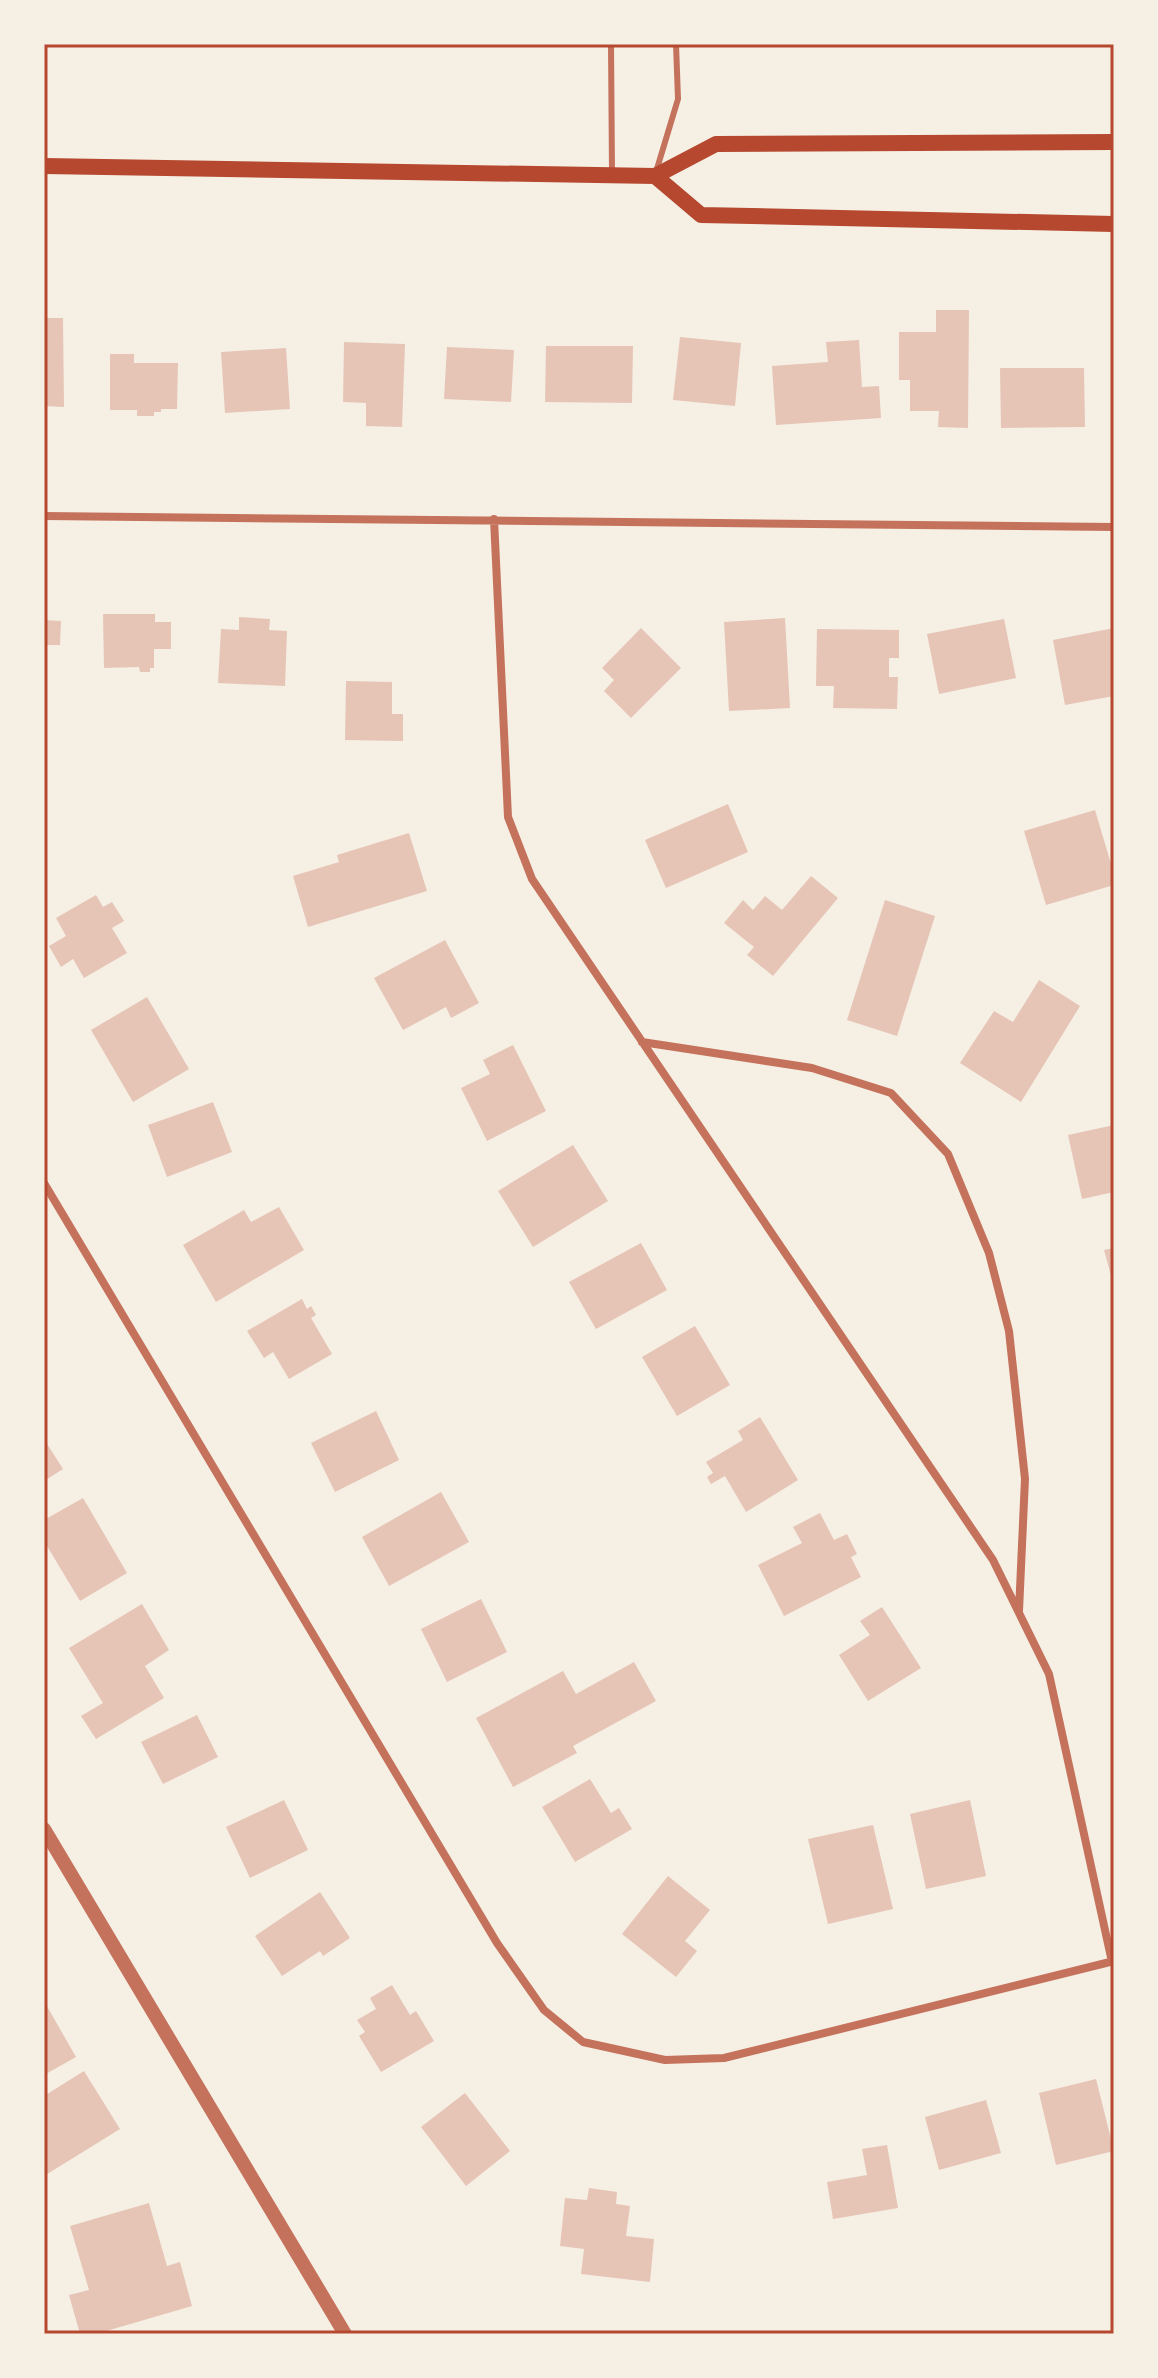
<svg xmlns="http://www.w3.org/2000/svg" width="1158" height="2378" viewBox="0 0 1158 2378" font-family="Inter,sans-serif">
  <rect width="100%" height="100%" fill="#f6efe4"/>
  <!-- building -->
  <path fill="#e6c5b7" d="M936 310H969L968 428 938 427 939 411H910V380H899V332H936Z
    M44 318H63L64 407 44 406Z
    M680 337 741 343 735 406 673 400Z
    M859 340 862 387 879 386 881 418 776 425 772 366 828 362 826 342Z
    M344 342 405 344 402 427 366 426V403L343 402Z
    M546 346H633L632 403 545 402Z
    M447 347 514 350 511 402 444 399Z
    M286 348 290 409 225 413 221 352Z
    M110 354H134V363H178L177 409H161V412H154V416H137V410H110Z
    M1000 368H1084L1085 427 1001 428Z
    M103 614H155V622H171V649H154V668H150V672H140L139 667 104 668Z
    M239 617 270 619 269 630 287 631 285 686 218 683 221 629 239 630Z
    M785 618 790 708 729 711 724 622Z
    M1004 619 1016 678 939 694 927 634Z
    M44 620 61 621 60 645H44Z
    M641 628 681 668 631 718 604 691 614 680 602 668Z
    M1114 628V696L1065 705 1053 640Z
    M817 629 899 630V658H889V677H898L897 709 833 708 834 686H816Z
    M346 681 392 682V714H403V741L345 740Z
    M728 804 748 852 666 888 645 840Z
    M1095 810 1114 874V885L1046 905 1024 831Z
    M409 833 427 891 308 927 293 876 339 862 337 855Z
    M811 876 838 898 773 976 747 955 754 947 724 923 743 900 753 910 765 896 782 910Z
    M96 895 103 907 112 902 124 921 112 928 127 953 84 978 73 959 61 967 49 946 66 936 56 918Z
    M885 900 935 916 897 1036 847 1020Z
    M445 940 479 1003 451 1018 446 1007 403 1030 374 978Z
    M1039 980 1080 1006 1021 1102 960 1063 994 1011 1013 1022Z
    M147 997 189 1069 133 1102 91 1030Z
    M513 1045 546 1111 487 1141 461 1088 490 1074 483 1060Z
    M213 1102 232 1152 167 1177 148 1125Z
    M1114 1125V1192L1082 1199 1068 1135Z
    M573 1145 608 1201 533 1247 498 1191Z
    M279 1207 304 1250 216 1302 183 1245 244 1210 251 1222Z
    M641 1243 667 1290 596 1329 569 1282Z
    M1114 1248V1283H1113L1104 1250Z
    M302 1299 307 1309 311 1306 316 1315 311 1318 332 1354 289 1379 273 1352 264 1358 247 1331Z
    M695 1326 730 1385 677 1416 642 1357Z
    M376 1411 399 1460 335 1492 311 1443Z
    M760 1417 798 1480 746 1512 725 1476 711 1484 707 1477 713 1473 706 1462 743 1440 738 1431Z
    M44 1439 63 1469 44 1481Z
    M441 1492 469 1542 389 1586 362 1537Z
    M83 1498 127 1573 80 1601 44 1541V1520Z
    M820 1513 834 1540 847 1534 857 1554 851 1557 861 1577 784 1616 758 1565 802 1543 793 1527Z
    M481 1599 507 1652 447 1682 421 1629Z
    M142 1604 169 1650 145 1666 164 1698 96 1739 81 1716 103 1703 69 1648Z
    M882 1607 921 1668 868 1701 839 1655 870 1635 860 1621Z
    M634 1662 656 1701 573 1746 577 1753 513 1787 476 1718 563 1671 576 1694Z
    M197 1715 218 1757 163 1784 141 1742Z
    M590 1779 611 1813 619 1808 632 1829 575 1862 542 1807Z
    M284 1800 308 1850 250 1878 226 1827Z
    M970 1800 986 1876 926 1889 910 1814Z
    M873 1825 893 1909 828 1924 808 1839Z
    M668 1876 710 1910 685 1941 697 1951 676 1977 622 1934Z
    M320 1892 350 1938 323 1956 320 1951 282 1976 255 1936Z
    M392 1985 410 2015 416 2011 434 2041 381 2072 359 2036 365 2032 357 2020 376 2009 370 1998Z
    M44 2001 76 2057 44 2075Z
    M84 2071 120 2129 44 2176V2096Z
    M1096 2079 1114 2151 1056 2165 1039 2093Z
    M465 2093 510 2151 466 2186 421 2127Z
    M986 2100 1001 2153 939 2170 925 2117Z
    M887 2145 898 2208 833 2219 827 2182 867 2175 862 2149Z
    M589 2188 617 2192 616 2204 630 2206 626 2236 654 2239 650 2282 581 2274 584 2249 560 2246 565 2198 587 2200Z
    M149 2203 167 2266 180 2262 192 2306 96 2334H80L69 2295 89 2290 70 2226Z"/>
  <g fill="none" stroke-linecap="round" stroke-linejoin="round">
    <!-- service -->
    <path stroke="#c5725c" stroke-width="6" d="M611 44 612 172
      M656 172 678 99 676 44"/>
    <!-- minor -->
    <path stroke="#c5725c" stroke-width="8" d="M44 516 1114 527
      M494 519 508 817 532 879 993 1560 1049 1674 1112 1962
      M642 1042 812 1068 891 1093 948 1154 989 1253 1009 1331 1025 1479 1019 1611
      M44 1183 497 1943 544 2010 583 2042 665 2060 724 2058 1114 1961"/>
    <!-- tertiary -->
    <path stroke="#c5725c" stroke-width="14" d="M44 1829 345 2334"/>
    <!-- secondary -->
    <path stroke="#b5482f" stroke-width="16" d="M44 166 655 176 716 144 1114 142
      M655 176 701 215 1114 224"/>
  </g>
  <!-- border -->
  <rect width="1158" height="2378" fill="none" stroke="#f6efe4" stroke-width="92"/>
  <rect x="46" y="46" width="1066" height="2286" fill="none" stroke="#b5482f" stroke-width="3"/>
</svg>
